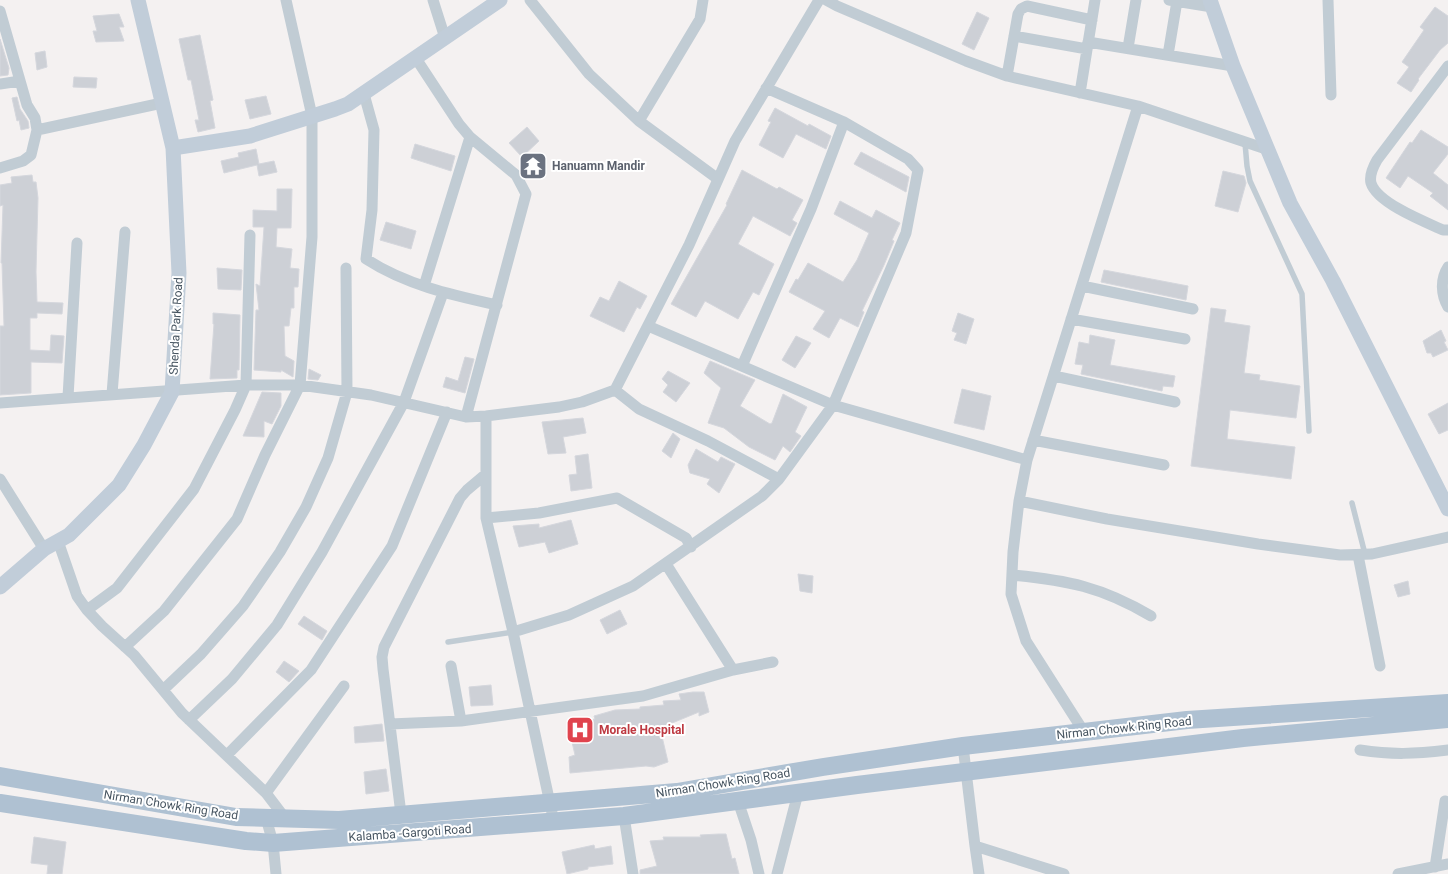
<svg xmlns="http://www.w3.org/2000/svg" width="1448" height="874" viewBox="0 0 1448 874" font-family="Roboto,sans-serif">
  <rect width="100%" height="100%" fill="#f4f1f1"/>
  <!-- building -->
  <path fill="#cdd0d6" stroke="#d5d7dd" d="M1435 7 1448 16V43L1440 50 1418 79 1419 80 1411 92 1397 83 1409 67 1402 62 1424 30 1420 27Z
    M977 12 989 18 974 50 962 44Z
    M119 14 124 27H119L124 41 96 42 93 31H97L93 16Z
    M200 35 213 100 210 101 215 128 198 132 195 120H199L191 80H188L179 39Z
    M0 39 9 68 8 75 0 76Z
    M45 51 47 67 37 70 35 53Z
    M74 77 97 78 96 88 73 87Z
    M266 96 271 114 250 119 245 100Z
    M17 97 20 109 28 121 29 128 21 130 19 120 17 121 12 98Z
    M775 108 808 126 809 124 831 136 826 149 796 134 783 158 759 145 771 122 768 121Z
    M527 127 539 141 522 157 509 143Z
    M1421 130 1448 147V154L1433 173 1448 185V210L1430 196 1433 193 1408 176 1400 188 1386 178 1410 142 1412 143Z
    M415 144 455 156 451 171 411 158Z
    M256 149 259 164 274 161 277 172 259 176 257 165 224 173 221 161 239 157 238 153Z
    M861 152 909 177 906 192 854 164Z
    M742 170 777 189 779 187 803 200 792 220 797 223 790 236 753 216 738 244 774 264 759 295 753 292 738 319 705 301 696 317 671 304 727 205 726 204Z
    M1223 171 1244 176 1246 183 1238 212 1215 206Z
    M32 175 33 182H36L38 198 36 272 37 302 63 303 62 314 37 313V318H30V350L50 351 51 335 64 336 62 363 31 362V393L0 395V326H4L2 263H1L3 205 0 206V185L12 183 11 177Z
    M277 189H292L291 228H277L276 247 292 249 290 268 299 269 298 287H294V308H291L289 326H284L285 356 294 361 293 377 281 370V372L254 370 256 310H259L256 284 260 286 264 227H253V210L277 211Z
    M840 201 872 218 876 210 900 223 892 240 894 241 884 265 862 311 864 312 858 327 840 318 829 338 813 329 825 311 789 292 796 279 798 280 808 263 843 282 857 260 869 233 834 214Z
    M386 222 416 231 411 249 380 240Z
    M217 268 242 270 241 290 218 289Z
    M1104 270 1188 286 1186 300 1101 282Z
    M619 281 647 296 640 309 637 307 624 332 590 316 600 297 609 301Z
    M1211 308 1226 310 1224 322 1250 326 1244 373 1260 375 1259 380 1300 386 1296 418 1230 410 1227 439 1295 447 1291 479 1191 466Z
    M213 313 240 315 239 370H237V378L210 379 214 324H213Z
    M958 313 974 319 966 344 954 340 957 333 952 331Z
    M1441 330 1446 341 1444 342 1448 350 1433 357 1431 353H1427L1423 341Z
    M1090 335 1115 340 1110 365 1175 376 1173 387 1163 386 1162 391 1081 374 1083 365 1075 364 1079 342 1089 344Z
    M796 336 811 343 795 368 782 360Z
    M465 357 474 359 465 393 443 387 446 377 458 381Z
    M710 361 755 380 740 406 770 424 772 423 783 394 807 407 795 432 801 436 790 452 783 446 775 460 749 447 724 428 708 423 721 388 704 373Z
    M309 369 321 375 318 380 308 379Z
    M668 371 690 383 676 402 663 392 668 385 662 379Z
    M962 389 991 396 984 430 954 423Z
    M262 392 281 393V406L272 424 264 421V437L243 436Z
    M1448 403V430L1439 434 1428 414Z
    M583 418 586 433 563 437 566 453 548 454 542 422Z
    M673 433 680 439 671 458 662 451Z
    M696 449 718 462 721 457 735 464 719 493 707 484 710 479 690 473 688 465Z
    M588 454 592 488 571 491 569 475 577 474 575 456Z
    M571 520 578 544 549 553 545 542 519 547 513 526 539 524V528Z
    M798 574 813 576 812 593 800 591Z
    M1408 581 1410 594 1398 597 1394 585Z
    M620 610 627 624 607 634 600 620Z
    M304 616 327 631 322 640 298 624Z
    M284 661 299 671 289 682 276 672Z
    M491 685 493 705 471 706 469 687Z
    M693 692H704L709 712 699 716V712L660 728 668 762 654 767 646 766 570 773 569 757 575 755 568 725 595 719 594 716 615 710 640 709V707L664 705 663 701 681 700 679 694Z
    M382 724 384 741 355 743 354 727Z
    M386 769 389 791 366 794 364 772Z
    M719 834H726L732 859 735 858 739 874H640V870L657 866 650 841 664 840 663 837H701L700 835Z
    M34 837 66 842 62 874H47L48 865 31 863Z
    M594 845 595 849 611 846 613 864 588 867V869L567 874 562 852Z"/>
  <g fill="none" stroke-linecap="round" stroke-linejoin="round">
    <!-- lane -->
    <path stroke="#c1ccd4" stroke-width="5.5" d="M1245 143 1247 166 1250 181 1302 294 1309 431
      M1352 503 1365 554
      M448 642 513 632"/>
    <!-- street -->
    <path stroke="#c1ccd4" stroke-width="11" d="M433 0 445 38
      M530 0 589 74 639 121 718 179
      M826 0 837 6 966 61 1007 76 1138 106 1266 149
      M1169 0 1212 7
      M1328 0 1331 95
      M0 11 27 105 35 118 37 130 31 155 23 161 0 168
      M1014 36 1087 49
      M1088 42 1233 66
      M1128 48 1136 0
      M1168 55 1177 1
      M415 57 459 124 470 137 516 175 526 194 466 417
      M1448 66 1377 160C1373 167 1369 175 1371 183 1377 203 1425 222 1443 230H1448
      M1007 76 1018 14 1021 9 1027 6 1092 20
      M0 84 20 81
      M1080 93 1095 0
      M364 94 374 130 372 210 366 259C406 285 452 295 497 305
      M639 121 700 19 703 0
      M37 130 162 103
      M1448 267C1440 279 1441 295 1448 307
      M424 286 470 137
      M1082 286 1193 309
      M1071 319 1185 339
      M648 326 833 405 1027 460
      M742 366 811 209 844 122
      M1054 376 1175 402
      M615 390 639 409 708 441 779 479
      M112 394 125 232
      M68 397 77 243
      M0 403 246 385H300L371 395 466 417 486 416 559 407 582 402 615 390 689 245 735 141 819 0
      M486 416V518L513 632 554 822
      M1033 440 1164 465
      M0 479 44 549
      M1019 501 1107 519 1258 544 1340 555 1372 554 1448 537
      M486 518 539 513 617 498 686 538 691 547
      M58 541 77 596 87 610 102 626 134 655 182 713 266 793 285 818
      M1358 555 1380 666
      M666 564 733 670
      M1012 575C1067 580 1102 587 1151 616
      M87 610 117 588 194 489 235 410 246 385 250 235
      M513 632 569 615 633 586 762 496 779 479 833 405 906 233 918 170 908 159 844 122 766 88
      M125 647 164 611 237 519 265 455 300 385 312 237V116L286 0
      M451 666 461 721
      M163 690 201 654 243 606 280 552 306 507 328 458 347 392 346 268
      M189 720 232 679 277 625 322 552 404 402 443 293
      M390 724 461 721 643 696 733 670 773 662
      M1084 732 1026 641 1011 594 1013 552 1019 501 1027 460 1138 106
      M963 746 975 846 1064 874
      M1360 750C1393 755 1414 754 1448 750
      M227 755 311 670 392 546 447 412
      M266 793 344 686
      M738 801 751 840 759 874
      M401 814 383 669 382 657 384 647 460 498 467 490 486 474
      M624 816 633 874
      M266 818 273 843 276 874
      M975 846 979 874
      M1435 867 1445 801
      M777 874 798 793
      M1398 874 1448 864"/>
    <!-- secondary -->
    <path stroke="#c1cdd9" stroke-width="15" d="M1210 0 1233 66 1290 203 1333 281 1448 509
      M173 148 250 136 335 109 348 104 500 0
      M0 587 44 549 69 535 119 485 144 445 172 392 179 273 173 148 138 0"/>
    <!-- primary -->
    <path stroke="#afc1d2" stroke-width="18" d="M0 776 236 817 339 820 677 792 823 767 963 746 1187 720 1448 703
      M0 803 246 841 273 843 624 816 857 785 1243 738 1448 719"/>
  </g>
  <!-- icons -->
  <defs>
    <symbol id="temple-square" viewBox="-11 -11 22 22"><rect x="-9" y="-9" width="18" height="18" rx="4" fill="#6b7280" stroke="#fff"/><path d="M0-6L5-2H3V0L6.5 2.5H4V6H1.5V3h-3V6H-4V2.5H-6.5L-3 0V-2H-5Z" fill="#fff"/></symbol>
    <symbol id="hospital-square" viewBox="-11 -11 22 22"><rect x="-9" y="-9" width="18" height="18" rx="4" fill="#e0444e" stroke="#fff"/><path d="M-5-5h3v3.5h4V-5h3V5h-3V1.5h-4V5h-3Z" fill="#fff"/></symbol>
  </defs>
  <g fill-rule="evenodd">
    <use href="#temple-square" x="517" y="150" width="32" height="32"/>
    <use href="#hospital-square" x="564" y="714" width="32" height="32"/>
  </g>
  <g text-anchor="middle" stroke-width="4" stroke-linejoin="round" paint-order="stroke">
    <!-- worship labels -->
    <g font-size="12" font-weight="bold" fill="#5b616d" stroke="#fff" text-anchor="start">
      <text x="552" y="170">Hanuamn Mandir</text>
    </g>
    <!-- street labels -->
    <g font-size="12" fill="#475561" stroke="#fff">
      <text transform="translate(176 326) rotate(-87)" y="4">Shenda Park Road</text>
      <text transform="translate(1124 728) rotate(-6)" y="4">Nirman Chowk Ring Road</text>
      <text transform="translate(723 783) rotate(-9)" y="4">Nirman Chowk Ring Road</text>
      <text transform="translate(171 805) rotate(9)" y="4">Nirman Chowk Ring Road</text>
      <text transform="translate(410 833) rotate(-4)" y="4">Kalamba -Gargoti Road</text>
    </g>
    <!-- health labels -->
    <g font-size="12" font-weight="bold" fill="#be3a42" stroke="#fff" text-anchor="start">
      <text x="599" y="734">Morale Hospital</text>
    </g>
  </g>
</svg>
